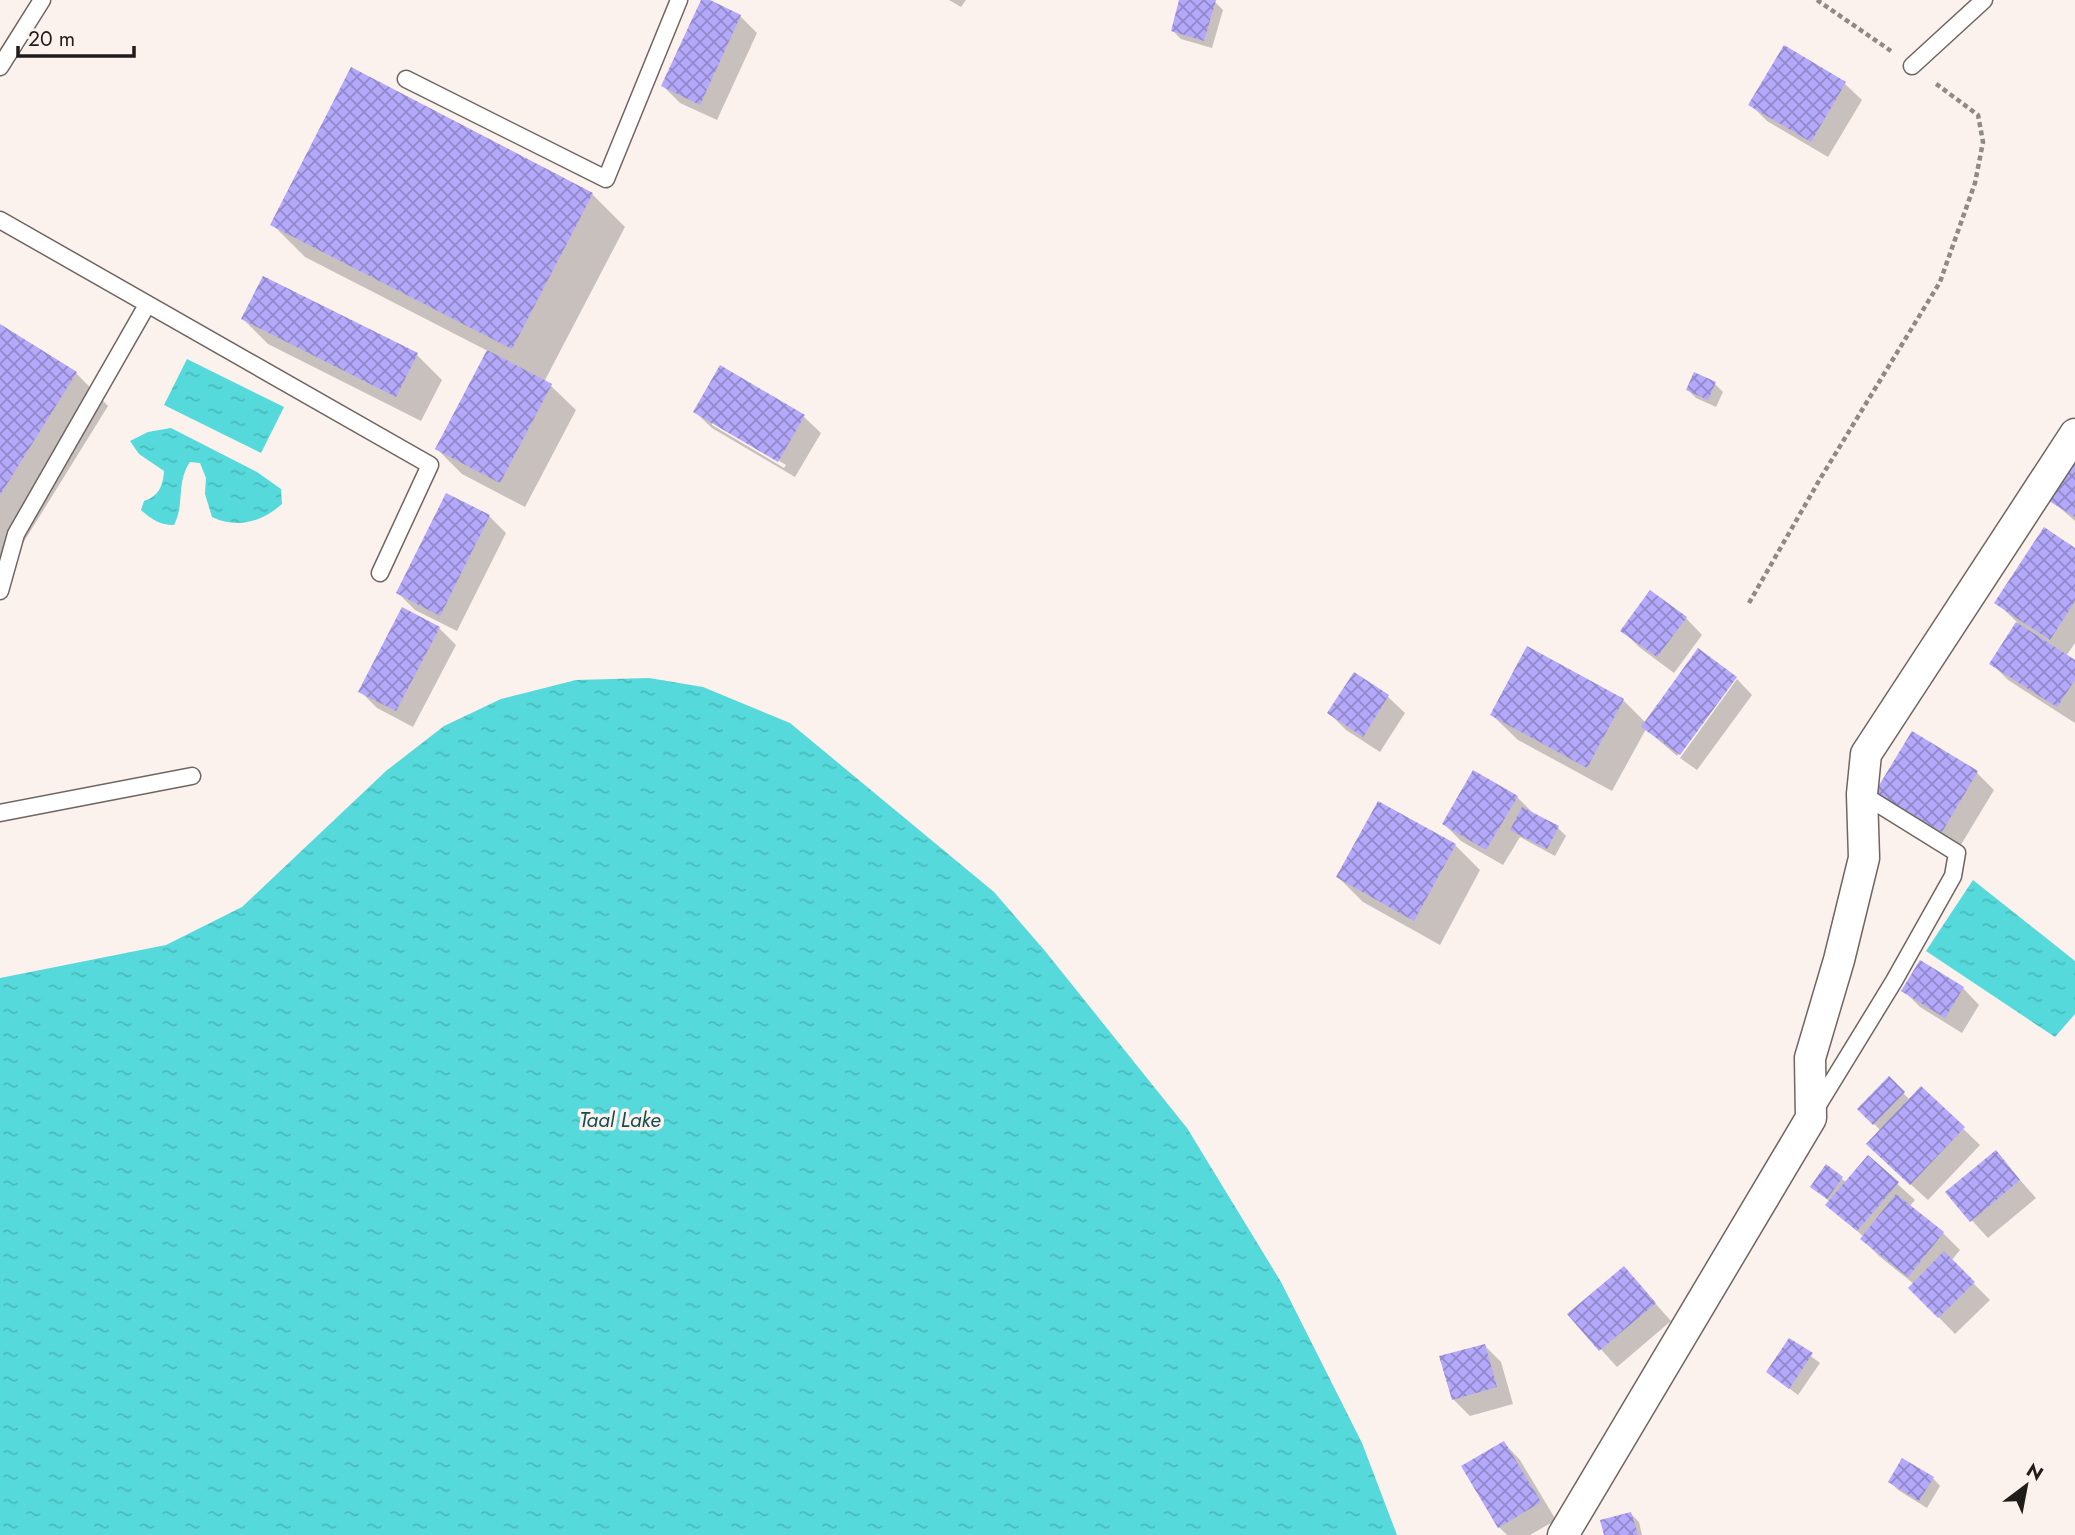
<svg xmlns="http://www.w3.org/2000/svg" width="2075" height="1535" viewBox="0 0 2075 1535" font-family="Jost,sans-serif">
  <defs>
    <pattern id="water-ripples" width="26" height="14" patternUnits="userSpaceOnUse" patternTransform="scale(1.75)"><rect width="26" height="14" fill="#55d9db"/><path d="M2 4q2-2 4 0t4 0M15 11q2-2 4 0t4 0" fill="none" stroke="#4ababb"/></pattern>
    <pattern id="building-cross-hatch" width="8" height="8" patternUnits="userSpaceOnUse" patternTransform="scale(1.75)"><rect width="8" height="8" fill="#b3a8f9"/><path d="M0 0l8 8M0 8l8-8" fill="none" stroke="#9188c9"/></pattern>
  </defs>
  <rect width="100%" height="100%" fill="#fbf1ed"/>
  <!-- water -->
  <path fill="url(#water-ripples)" d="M187 359 284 407 261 453 164 405Z
    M171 428 257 472 281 489 282 504C262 522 237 529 212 517L205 494 206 478 200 463 190 462C176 482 185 504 174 525 160 525 151 519 141 510L144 501C159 496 163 486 164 471L139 454 130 441 148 432Z
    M649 678 703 687 790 723 994 892 1045 951 1187 1128 1281 1282 1362 1443 1397 1535H0V978L166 945 242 907 386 771 444 726 501 699 576 680Z
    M1973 880 2075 961V1014L2055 1037 1926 951Z"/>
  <!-- shadow -->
  <path fill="#0003" fill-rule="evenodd" d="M703 0 740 16 757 33 717 120 680 103 663 86Z
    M949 0H966L961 7Z
    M1181 0H1209L1215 2 1223 10 1212 48 1181 39 1173 31Z
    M1785 47 1845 84 1862 100 1828 157 1767 121 1750 104Z
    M592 194 625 227 544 382 550 385 576 410 525 507 462 474 437 449 488 351 305 257 272 224Z
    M243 319 417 355 442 380 421 421 268 344Z
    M0 326 76 373 108 406 0 580Z
    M1694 374 1715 384 1723 392 1716 407 1696 398 1688 390Z
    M695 412 804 417 821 433 795 477 712 428ZM712 421 786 465 784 468 712 425Z
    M2075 461V521L2051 500Z
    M489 516 506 533 457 631 415 610 398 593Z
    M2075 550V643L2066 656 2075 662V723L2008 680 1992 664 2018 623 1997 603Z
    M1686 618 1702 635 1674 673 1639 647 1623 631Z
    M439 628 456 645 413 727 377 708 360 691Z
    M1355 674 1388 697 1405 713 1380 752 1346 730 1329 713Z
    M1734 678 1677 756 1646 729 1612 791 1518 740 1492 715 1623 700 1646 723Z
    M1737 679 1752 695 1697 770 1680 758Z
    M1913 733 1977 773 1994 790 1959 848 1894 809 1877 792Z
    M1517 797 1534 814 1558 828 1566 836 1555 856 1520 837 1503 865 1461 841 1444 824Z
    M1379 803 1455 845 1480 870 1440 945 1363 902 1338 877Z
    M1963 988 1979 1005 1962 1033 1920 1007 1903 990Z
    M1889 1079 1910 1100 1921 1088 1980 1145 1928 1200 1885 1161 1881 1131 1859 1109Z
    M1996 1153 2036 1198 1988 1238 1947 1193Z
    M1868 1157 1915 1200 1909 1207 1943 1233 1960 1250 1951 1261 1990 1300 1955 1334 1910 1288 1914 1284 1879 1256 1862 1239 1864 1237 1828 1205 1830 1202 1812 1186 1826 1166 1847 1183Z
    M1624 1268 1671 1321 1617 1367 1569 1314Z
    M1789 1340 1820 1363 1798 1395 1768 1372Z
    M1485 1346 1501 1362 1513 1404 1470 1416 1453 1399Z
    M1504 1443 1520 1460 1556 1520 1530 1535H1507L1499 1527Z
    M1933 1478 1940 1486 1927 1508 1898 1490 1890 1482Z
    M1631 1514 1639 1522 1642 1535H1606Z"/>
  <!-- building -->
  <path fill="url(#building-cross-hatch)" d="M701 0H710L741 15 700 105 661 86Z
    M1179 0H1216L1204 41 1171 31Z
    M1784 45 1846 82 1811 142 1748 105Z
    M351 67 593 193 512 349 270 225Z
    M263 276 418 353 396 397 241 319Z
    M0 324 77 372 0 495Z
    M487 350 552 384 500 483 435 449Z
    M720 365 805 415 778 462 693 412Z
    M1694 372 1716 382 1708 400 1686 390Z
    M2075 458V517L2049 501Z
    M446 493 490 515 440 616 396 593Z
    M2044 527 2075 548V601L2050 640 1994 603Z
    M1650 590 1687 617 1657 657 1620 631Z
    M402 607 440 627 396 711 358 692Z
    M2016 622 2075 660V680L2057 707 1989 664Z
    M1527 646 1624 699 1587 768 1490 715Z
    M1698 648 1737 677 1680 755 1641 727Z
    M1354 672 1389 695 1363 737 1327 713Z
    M1912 731 1978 771 1942 832 1875 792Z
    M1473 770 1518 796 1486 850 1442 824Z
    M1378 801 1456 844 1414 921 1336 877Z
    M1522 807 1559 826 1547 849 1510 830Z
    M1920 960 1964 987 1945 1018 1901 991Z
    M1889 1076 1905 1092 1873 1125 1857 1109Z
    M1921 1086 1965 1127 1910 1185 1866 1144Z
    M1996 1150 2020 1180 1970 1222 1945 1192Z
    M1868 1155 1899 1182 1857 1231 1825 1205Z
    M1826 1164 1843 1177 1827 1199 1810 1187Z
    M1896 1194 1944 1232 1908 1277 1860 1239Z
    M1944 1251 1975 1282 1938 1318 1908 1288Z
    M1624 1266 1656 1303 1599 1351 1567 1314Z
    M1789 1338 1813 1353 1789 1389 1766 1372Z
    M1485 1344 1497 1387 1452 1400 1439 1356Z
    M1504 1441 1541 1502 1498 1528 1461 1466Z
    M1902 1458 1934 1477 1919 1501 1888 1482Z
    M1631 1512 1638 1535H1604L1600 1520Z"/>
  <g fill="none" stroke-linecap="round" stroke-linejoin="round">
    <defs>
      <path id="service" d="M1912 66 1984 0
        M0 67 42 0
        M406 79 606 179 679 0
        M0 220 430 465 380 573
        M0 591 16 534 147 305
        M0 813 192 776
        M1815 1110 1894 981 1953 876 1957 853 1862 794"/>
      <path id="minor" d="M1563 1535 1811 1118 1810 1058 1839 960 1864 858 1862 794 1866 754 2075 434"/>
    </defs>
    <!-- service casing -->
    <use href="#service" stroke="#6f6662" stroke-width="19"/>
    <!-- minor casing -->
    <use href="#minor" stroke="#6f6662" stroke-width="33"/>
    <!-- path -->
    <path stroke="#908a87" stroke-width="4.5" stroke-dasharray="5 3.5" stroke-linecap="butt" d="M1817 0 1891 51
      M1749 603 1820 479 1940 282 1975 183 1983 142 1978 115 1935 83"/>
    <!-- service -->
    <use href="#service" stroke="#fff" stroke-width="16"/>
    <!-- minor -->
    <use href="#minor" stroke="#fff" stroke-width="30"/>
  </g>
  <g text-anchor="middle" stroke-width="7" stroke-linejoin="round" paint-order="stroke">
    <!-- water labels -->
    <g font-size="21" font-style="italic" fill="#144e4e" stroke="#fbf1ed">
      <text x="620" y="1127">Taal Lake</text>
    </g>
  </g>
  <!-- north arrow -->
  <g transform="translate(2026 1486) rotate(32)" stroke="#fbf1ed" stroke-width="5" paint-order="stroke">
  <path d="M0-5L12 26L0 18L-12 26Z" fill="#201d1b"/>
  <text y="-10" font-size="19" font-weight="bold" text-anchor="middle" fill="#201d1b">N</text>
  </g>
  <!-- scale -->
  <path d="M18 46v10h116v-10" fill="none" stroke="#201d1b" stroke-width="3.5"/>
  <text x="28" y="46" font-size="21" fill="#201d1b" stroke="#fbf1ed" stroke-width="5" paint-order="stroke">20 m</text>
</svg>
